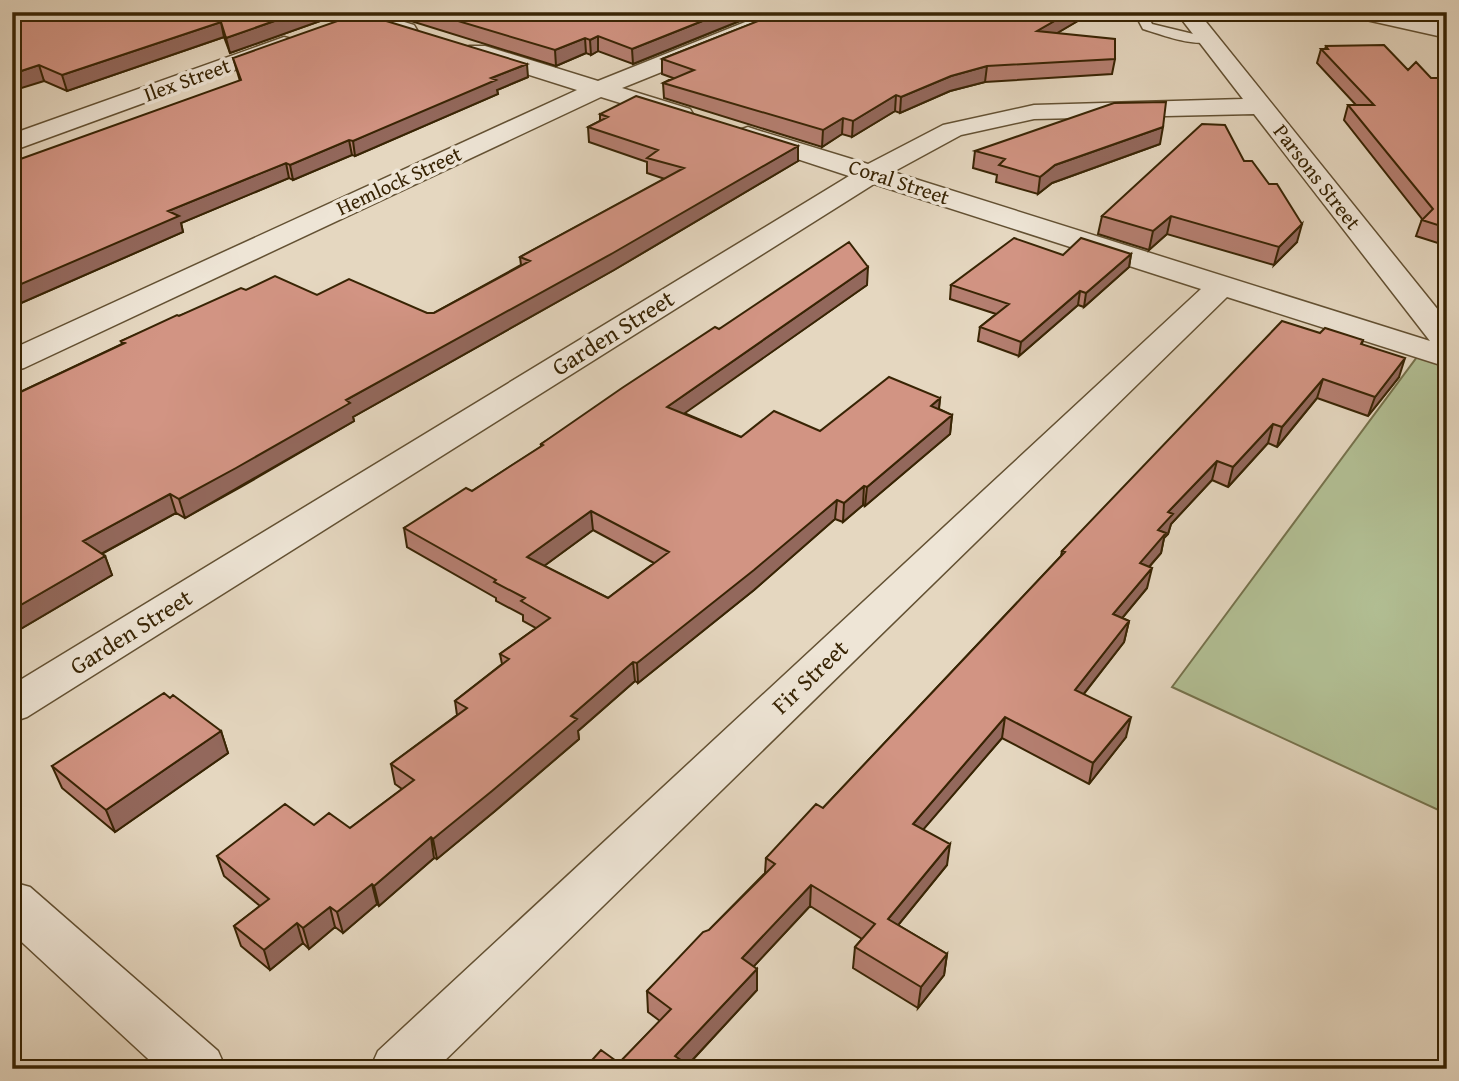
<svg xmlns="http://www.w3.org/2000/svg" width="1459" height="1081" viewBox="0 0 1459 1081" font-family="'Gentium Book Plus',serif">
  <rect width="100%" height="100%" fill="#e5d7c0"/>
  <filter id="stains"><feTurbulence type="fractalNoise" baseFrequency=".00286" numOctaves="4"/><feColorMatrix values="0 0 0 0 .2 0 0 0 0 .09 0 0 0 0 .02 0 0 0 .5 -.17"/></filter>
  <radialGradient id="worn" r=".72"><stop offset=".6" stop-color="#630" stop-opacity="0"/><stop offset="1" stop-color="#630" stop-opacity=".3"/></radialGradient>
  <!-- green -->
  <path fill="#b2bf94" stroke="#75724c" stroke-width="2" d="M1420 353 1433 357 1447 368V814L1172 687Z"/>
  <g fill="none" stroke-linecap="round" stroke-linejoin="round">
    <defs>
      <path id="service" d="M1134 12H1146L1152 24 1214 39C1200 50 1160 34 1143 29Z"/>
      <path id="minor" d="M338 12H372L414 25 417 30 414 35 406 37 341 17Z
        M770 12H801L798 17 622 88 690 109 693 114 690 119 681 121 672 119 601 97 24 368 12 371V349L577 90 469 56 466 51 469 46H485L598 81Z
        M1176 12H1198L1447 321V367L1227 297 436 1069H370L378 1051 1201 289 874 184 27 717 12 722V685L849 176 739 140 735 135 739 130 748 127 757 130 868 164 943 125 1034 105 1243 99ZM1254 114 1430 341 893 172 961 135 1034 119Z
        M284 37 292 39 295 44 292 49 12 151V134Z
        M12 882 30 887 218 1051 226 1069H159L12 933Z"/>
      <path id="tertiary" d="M1350 12H1392L1447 24V38L1353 17Z"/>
    </defs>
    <!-- service casing -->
    <use href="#service" stroke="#635133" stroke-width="3"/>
    <!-- minor casing -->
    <use href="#minor" stroke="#635133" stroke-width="3"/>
    <!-- tertiary casing -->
    <use href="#tertiary" stroke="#635133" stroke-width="3"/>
    <!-- service -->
    <use href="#service" fill="#eee5d6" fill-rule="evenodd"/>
    <!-- minor -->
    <use href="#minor" fill="#eee5d6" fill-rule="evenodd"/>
    <!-- tertiary -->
    <use href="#tertiary" fill="#eee5d6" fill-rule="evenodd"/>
  </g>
  <!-- wall -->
  <path fill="#b57f71" stroke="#382404" stroke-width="2" fill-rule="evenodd" d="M12 12 337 15 230 53 224 37 67 91 44 81Z
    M382 12H762L633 64 598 51 591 55 586 53 556 66Z
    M781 12H1093L1057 33 1115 59 1112 74 985 82 950 91 900 113 895 111 852 137 842 134 822 147 664 98 663 83 673 78 662 74V59Z
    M1326 46 1408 70 1431 78H1447V246L1416 236 1422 219 1344 120 1348 105H1356L1317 63 1321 49H1325Z
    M233 58 528 77 497 90 498 94 355 156 352 155 293 180 289 178 181 223 183 232 12 307 240 81Z
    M600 114 798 161 614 270 353 417 354 421 241 487 185 518 176 513 102 554 105 556 112 575 12 634V396L122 344 121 341 179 316 246 290 317 295 427 313H434L521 265 520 257 665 179 647 173V162L589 142 588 127 600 121Z
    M1160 144 1052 183 1038 194 996 182 997 175 973 168 975 151Z
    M1244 161 1297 242 1274 265 1167 234 1149 250 1098 234 1102 216Z
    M1131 254 1129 267 1084 307 1078 305 1019 356 978 341 980 327 996 314 950 299 951 285 1063 255Z
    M867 285 684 413 741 437 820 431 940 398 939 409 952 415 950 434 865 506 863 505 843 522 835 519 754 590 638 683 635 681 578 731 579 739 495 811 437 859 434 858 379 906 377 904 343 933 335 927 309 949 303 943 270 970 241 946 234 926 260 906 224 876 217 856 314 825 350 828 402 789 395 784 391 764 457 715 455 701 502 664 500 654 536 628 523 621V615L496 601V598L407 547 404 528 472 491 541 447V444L719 329ZM593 530 654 563 608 598 544 566Z
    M1320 333 1363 340 1362 344 1399 377 1368 416 1317 398 1277 447 1268 443 1228 487 1212 480 1171 524 1168 534 1164 538 1161 553 1149 567 1147 588 1122 618 1129 621 1124 642 1084 694 1126 737 1089 784 1002 738 923 829 947 865 898 925 947 954 944 975 918 1008 853 968 855 947 862 939 810 906 753 967 757 990 688 1065 619 1063 660 1021 648 1012 647 991 709 930 765 873 766 858 823 808 1061 556 1062 551Z
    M221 731 228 753 115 832 62 788 52 766Z"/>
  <!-- shaded-wall -->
  <path fill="#93685c" stroke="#382404" stroke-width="2" d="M300 12H337V15L230 53 226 38Z
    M725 12H762L633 64 632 49Z
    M1070 12H1093L1035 46 1037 31Z
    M221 22 224 37 67 91 62 75Z
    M598 36V51L591 55 590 40Z
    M585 38 586 53 556 66 555 50Z
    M527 64 528 77 497 90 498 94 355 156 353 141 491 78Z
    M39 65 44 81 12 91V74Z
    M987 66 985 82 950 91 900 113 901 97 951 76Z
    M896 95 895 111 852 137 853 121Z
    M843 118 842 134 822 147 823 130Z
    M1163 127 1160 144 1052 183 1038 194 1040 177 1055 165Z
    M349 140 352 155 293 180 290 165Z
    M798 146V161L614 270 353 417 354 421 185 518 179 499 346 400Z
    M286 163 289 178 181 223 183 232 12 307V288L168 211Z
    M1171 216 1167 234 1149 250 1153 231Z
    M1302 224 1297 242 1274 265 1279 247Z
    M1131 254 1129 267 1084 307 1086 293Z
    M868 267 867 285 668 425 667 407Z
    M1080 291 1078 305 1019 356 1021 342Z
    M1405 358 1399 377 1368 416 1375 397Z
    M1323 379 1317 398 1277 447 1282 427Z
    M940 398 938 417 931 406Z
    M952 415 950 434 865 506 867 487Z
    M1273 424 1268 443 1228 487 1233 467Z
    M1217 461 1212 480 1171 524 1168 534 1164 538 1161 553 1135 583 1140 563 1168 512Z
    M864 486 863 505 843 522 844 503Z
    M170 494 176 513 90 560 83 541Z
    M837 500 835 519 754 590 638 683 637 663Z
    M591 511 593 530 529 577 527 557Z
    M105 556 112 575 12 634V610Z
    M1152 568 1147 588 1109 634 1113 614Z
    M1129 621 1124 642 1071 710 1075 690Z
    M633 662 635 681 578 731 579 739 495 811 437 859 433 839 571 716Z
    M1005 717 1002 738 910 845 913 824Z
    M1131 717 1126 737 1089 784 1093 763Z
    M221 731 228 753 115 832 106 810Z
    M431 837 434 858 379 906 374 886Z
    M950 844 947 865 886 940 888 919Z
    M372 884 377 904 343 933 337 912Z
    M811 885 810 906 742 979V958Z
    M330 907 335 927 309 949 303 928Z
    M297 923 303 943 270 970 264 950Z
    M947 954 944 975 918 1008 921 987Z
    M757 969V990L684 1069 675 1056Z"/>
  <!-- building -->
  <path fill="#d29483" stroke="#382404" stroke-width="2" fill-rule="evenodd" d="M12 12H300L226 38 221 22 62 75 39 65 12 74Z
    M428 12H725L632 49 598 36 590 40 585 38 555 50Z
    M781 12H1070L1037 31 1115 39V59L987 66 951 76 901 97 896 95 853 121 843 118 823 130 663 83 694 70 662 59Z
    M360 13 527 64 491 78 496 80 353 141 349 140 290 165 286 163 168 211 179 216 12 288V162L241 80 233 58Z
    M1384 45 1408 70 1416 62 1431 78H1447V228L1422 220 1433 209 1348 105H1374L1321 49H1328L1326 46Z
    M636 96 798 146 613 253 346 400 350 403 236 468 179 499 170 494 83 541 105 556 12 610V396L125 343 121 341 177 315 179 316 241 288 246 290 275 276 317 295 349 279 427 313H434L530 261 520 257 684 168 647 158 658 150 588 127 608 117 600 114Z
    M1166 102 1163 127 1055 165 1040 177 999 165 1005 159 975 151 1114 103Z
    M1202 124 1225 125 1244 161H1252L1269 184H1277L1302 224 1279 247 1171 216 1153 231 1102 216Z
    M1014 238 1063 255 1081 238 1131 254 1086 293 1080 291 1021 342 980 327 1009 304 951 285Z
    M849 242 868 267 667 407 741 437 774 411 820 431 889 377 940 398 931 406 952 415 867 487 864 486 844 503 837 500 754 570 637 663 633 662 571 716 577 719 492 791 433 839 431 837 374 886 372 884 337 912 330 907 303 928 297 923 264 950 234 926 269 899 217 856 285 804 314 825 329 813 350 828 414 780 391 764 467 708 455 701 509 659 500 654 550 618 521 601 525 598 494 582 496 580 404 528 466 488 472 491 543 445 541 444 622 388 715 327 719 329ZM591 511 669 552 608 598 527 557Z
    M1282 321 1320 333 1325 328 1363 340 1361 344 1405 358 1375 397 1323 379 1282 427 1273 424 1233 467 1217 461 1168 512 1173 514 1158 530 1166 533 1140 563 1152 568 1113 614 1129 621 1075 690 1131 717 1093 763 1005 717 913 824 950 844 888 919 947 954 921 987 855 947 875 924 811 885 742 958 757 969 675 1056 694 1069H584L601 1050 619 1063 671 1009 647 991 703 932 709 930 775 864 766 858 816 804 823 808 1065 552 1062 551Z
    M164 693 170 698 173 695 221 731 106 810 52 766Z
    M12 1062 19 1069H12Z"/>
  <g text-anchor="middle" stroke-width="7" stroke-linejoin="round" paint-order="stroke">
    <!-- far-street labels -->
    <g font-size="21" fill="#382404" stroke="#eee5d6">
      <text transform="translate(187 80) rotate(-20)" y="7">Ilex Street</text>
      <text transform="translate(1317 177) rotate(52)" y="7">Parsons Street</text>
      <text transform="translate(399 181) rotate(-25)" y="7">Hemlock Street</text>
      <text transform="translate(899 182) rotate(18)" y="7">Coral Street</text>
    </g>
    <!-- street labels -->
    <g font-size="24" fill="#382404" stroke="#eee5d6">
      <text transform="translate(613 333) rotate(-32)" y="8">Garden Street</text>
      <text transform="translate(131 632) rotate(-32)" y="8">Garden Street</text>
      <text transform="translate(810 677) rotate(-44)" y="8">Fir Street</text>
    </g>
  </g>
  <!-- margin -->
  <rect width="1459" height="1081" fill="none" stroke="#e5d7c0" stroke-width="42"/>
  <rect x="14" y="14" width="1431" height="1053" fill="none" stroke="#382404" stroke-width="3.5"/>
  <rect x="21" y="21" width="1417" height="1039" fill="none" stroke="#382404" stroke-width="2"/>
  <rect width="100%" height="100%" filter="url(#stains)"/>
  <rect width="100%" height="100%" fill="url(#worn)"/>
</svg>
